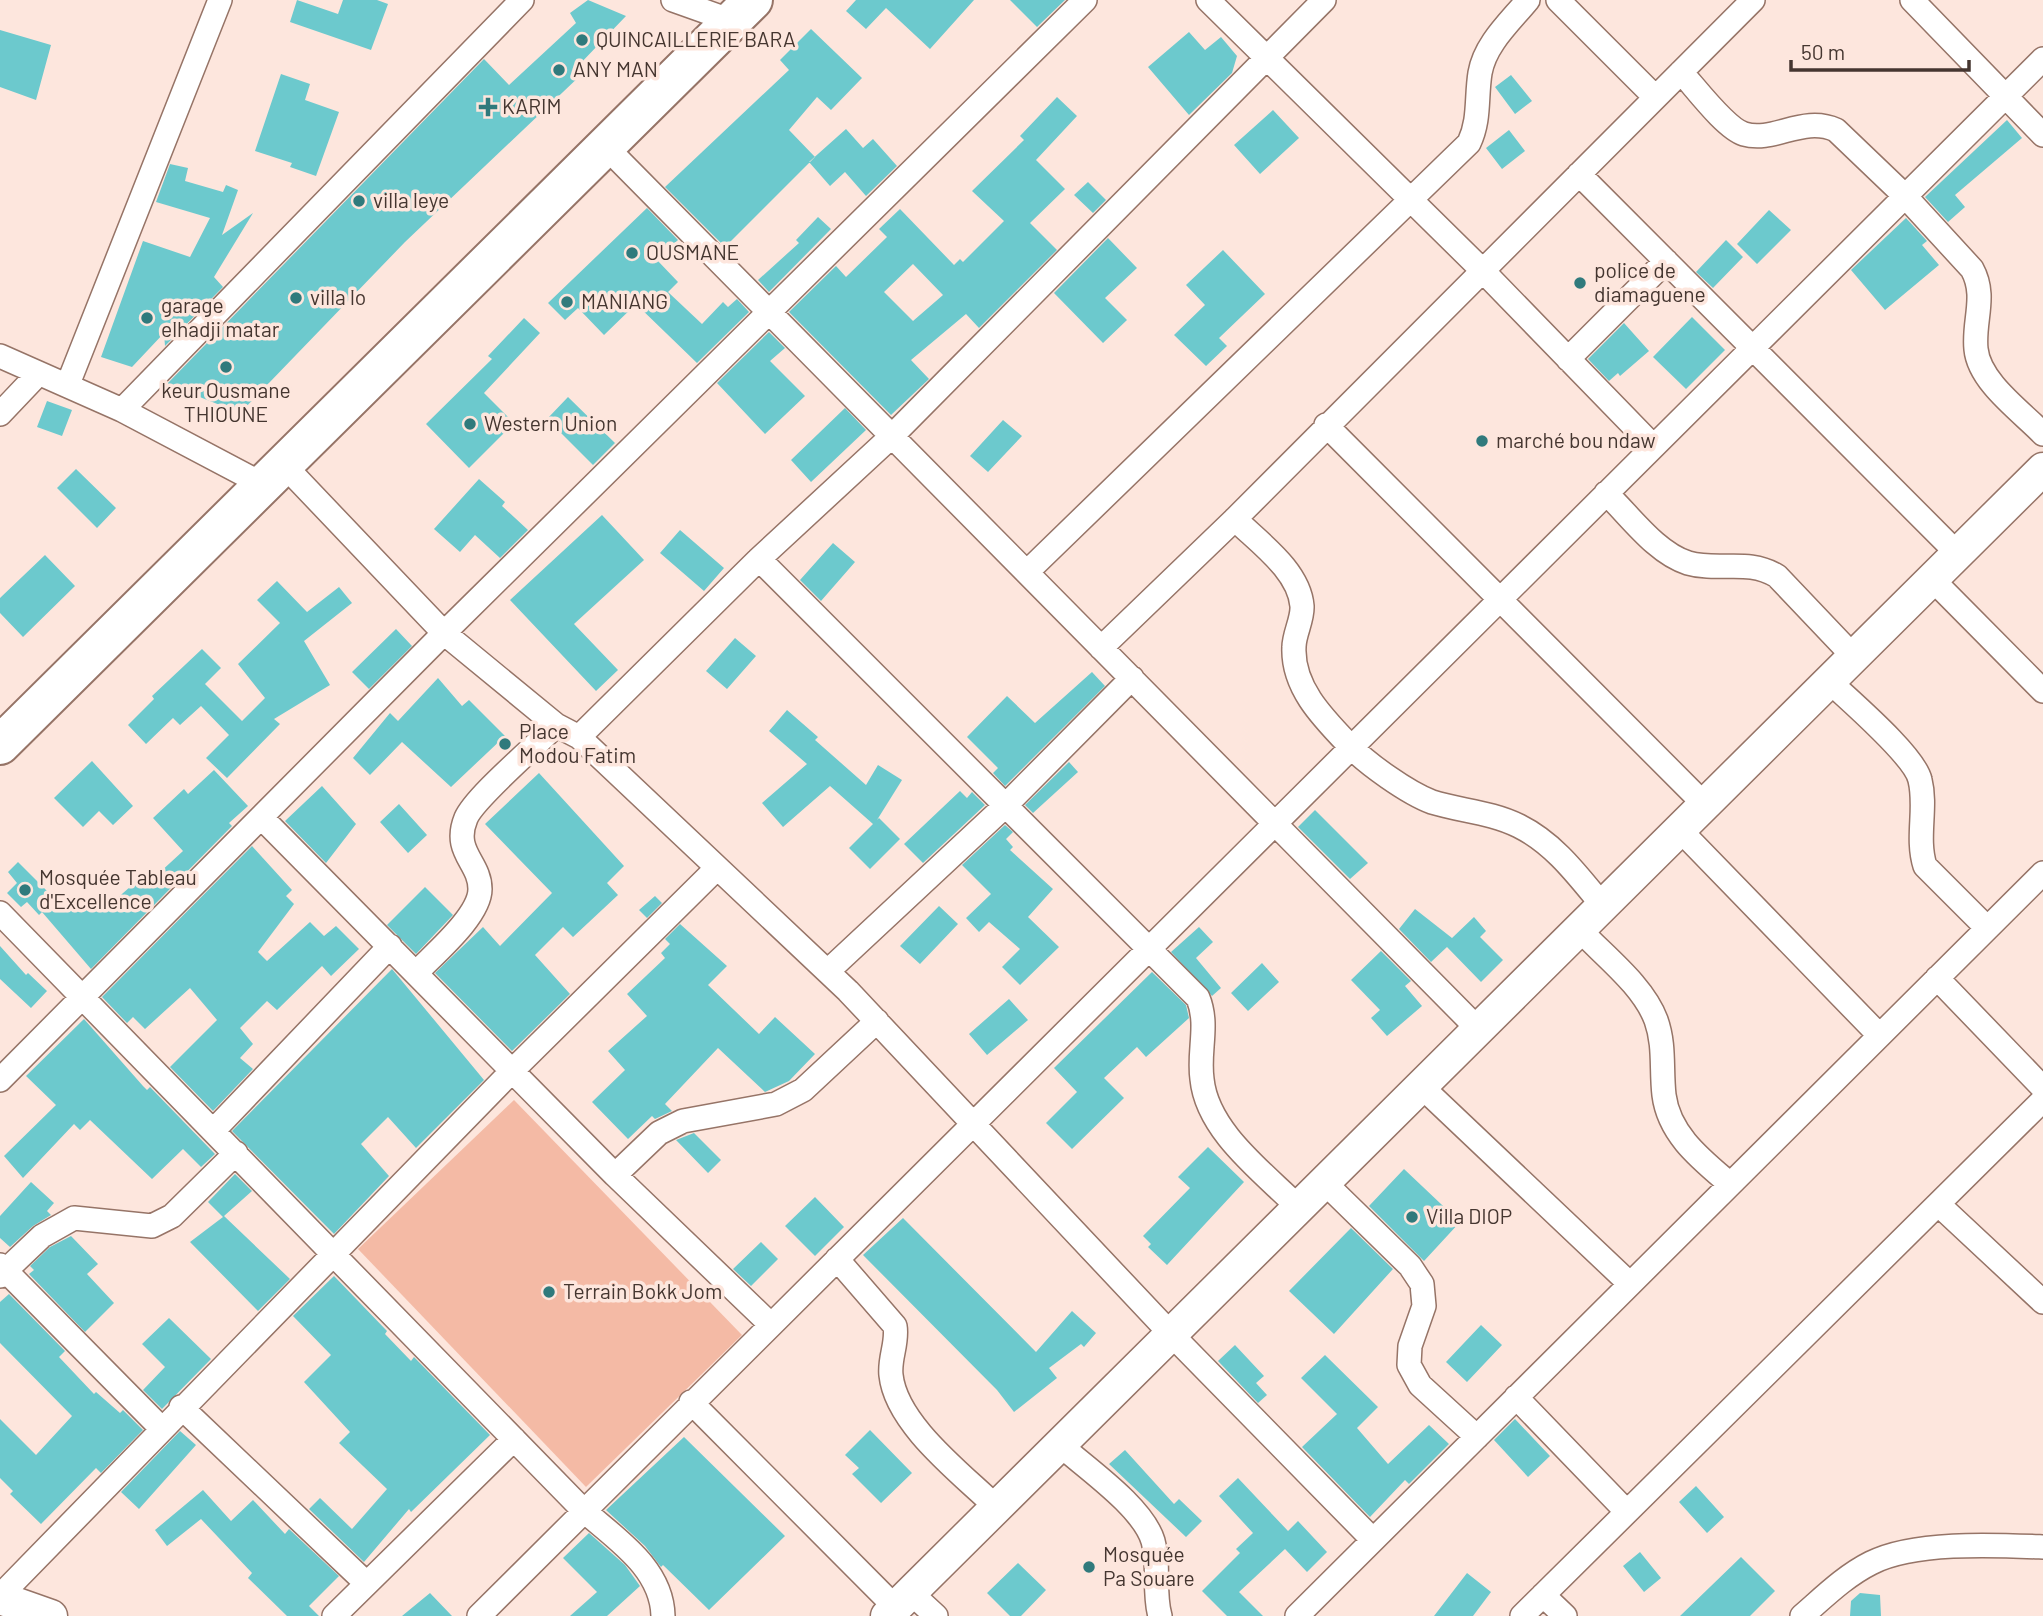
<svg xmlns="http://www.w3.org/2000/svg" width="2043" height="1616" viewBox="0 0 2043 1616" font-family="Barlow,sans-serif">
  <rect width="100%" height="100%" fill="#fde6dd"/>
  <!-- green -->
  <path fill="#f4baa5" d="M514 1100 742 1335 586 1487 358 1249Z"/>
  <!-- building -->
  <path fill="#6cc9cd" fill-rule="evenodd" d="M297 0 338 14 343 0H377L388 4 371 50 290 22Z
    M588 0 626 16 577 67 583 73 405 242 240 413 167 384 484 59 509 85 576 23 570 13Z
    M856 0H974L930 49 886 8 866 29 846 11Z
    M1010 0H1065L1037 27Z
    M811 29 862 78 831 110 817 97 789 130 815 157 725 247 665 187 789 70 780 60Z
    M0 30 51 45 36 100 0 87Z
    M1189 32 1205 50 1221 37 1237 56 1232 73 1189 115 1148 67Z
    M281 74 310 84 305 100 339 112 316 176 290 167 292 163 255 151Z
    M1511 75 1532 101 1515 114 1495 87Z
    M1057 97 1077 116 1036 160 1065 189 1030 223 1057 250 979 328 966 314 911 360 929 379 891 415 789 312 836 266 846 277 887 237 879 229 900 209 954 265 960 259 963 262 1004 221 972 191 1024 140 1020 136ZM913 264 943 295 913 321 884 292Z
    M1273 110 1299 138 1260 174 1234 145Z
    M2007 120 2022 138 1955 195 1965 207 1948 222 1925 197Z
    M846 129 863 148 873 139 897 166 866 196 845 172 830 186 809 162Z
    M1509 130 1525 151 1502 169 1486 148Z
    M170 164 188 168 185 181 223 192 226 185 238 190 222 235 253 213 214 277 223 287 165 346 164 333 132 367 101 357 143 241 190 257 210 218 156 202Z
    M1088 182 1106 200 1093 213 1074 195Z
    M647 208 678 240 657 260 678 282 668 292 702 324 723 302 728 307 737 299 749 312 697 363 636 304 604 335 578 308 565 320 548 303Z
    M1769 210 1791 230 1757 264 1737 244Z
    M818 217 831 229 769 292 758 280 799 243 796 240Z
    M1906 218 1927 241 1922 245 1939 265 1885 310 1851 270Z
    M1108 238 1137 268 1105 298 1127 320 1103 343 1054 293Z
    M1726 240 1743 257 1713 288 1696 272Z
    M1223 250 1265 294 1219 338 1227 346 1206 366 1174 335 1205 305 1186 285Z
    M1692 317 1725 350 1686 389 1653 357Z
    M524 318 540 333 484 393 514 423 469 468 426 424 492 359 488 356Z
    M1624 323 1649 351 1620 376 1618 373 1609 381 1588 359Z
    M769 332 785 348 770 361 805 396 765 434 717 383Z
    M568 397 615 443 593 465 547 419Z
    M47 401 72 410 62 436 37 427Z
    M845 408 866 430 811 482 791 460Z
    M1003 420 1022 436 988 472 970 456Z
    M76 469 116 508 97 528 57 488Z
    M479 479 505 502 502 506 528 530 500 558 475 535 460 552 434 529Z
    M602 515 644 560 574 624 618 670 596 691 510 600Z
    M680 530 724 568 704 591 660 553Z
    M833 543 855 562 821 601 800 580Z
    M45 555 75 586 23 637 0 613V598Z
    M277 581 307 612 339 587 352 603 304 641 330 685 274 719 280 724 227 778 206 758 229 735 201 706 180 725 173 718 146 744 128 725 154 699 152 696 202 649 221 668 205 684 242 721 265 698 238 664 280 623 257 600Z
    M396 629 412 646 369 689 352 672Z
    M735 638 756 656 727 689 706 671Z
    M1092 672 1105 686 1005 786 993 773 998 768 967 737 1007 696 1035 723Z
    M438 678 462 706 469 700 505 736 451 787 402 742 370 775 353 758 390 713 398 721Z
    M787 710 818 737 815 740 866 785 878 765 902 780 877 820 879 818 900 839 870 869 849 848 873 824 830 786 783 827 762 803 807 764 769 731Z
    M92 761 133 806 113 825 99 811 83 827 54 798Z
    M1069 762 1078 772 1033 813 1025 805Z
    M214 770 248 806 229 823 232 826 91 969 42 912 39 915 27 902 21 907 7 893 17 883 8 872 18 862 65 909 75 900 85 911 105 892 114 901 139 879 145 886 183 851 153 818 184 789 188 794Z
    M539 773 624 866 607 883 618 895 573 937 563 927 535 955 570 994 512 1051 435 973 483 927 500 946 552 893 485 824Z
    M322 786 356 824 326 863 285 821Z
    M960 791 967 798 972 792 985 805 923 863 904 844Z
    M399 804 427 835 408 853 380 822Z
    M1315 810 1368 863 1350 879 1298 827Z
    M1005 825 1013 832 1006 839 1013 847 1010 850 1053 889 1028 917 1059 947 1020 985 1002 967 1020 949 989 922 979 932 966 918 991 894 962 865Z
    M252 846 292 890 286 896 294 904 258 952 267 961 310 922 324 936 336 926 359 949 331 976 322 966 277 1010 267 1001 240 1028 253 1044 240 1058 253 1069 213 1111 170 1067 217 1020 190 988 145 1029 133 1017 127 1023 102 997Z
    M425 887 453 915 416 954 387 925Z
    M655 896 662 903 647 918 639 910Z
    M939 906 958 924 920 964 900 946Z
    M1415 909 1452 938 1474 917 1486 931 1480 937 1503 960 1481 982 1447 947 1431 962 1399 929Z
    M680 924 727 966 708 985 759 1034 775 1017 815 1054 789 1081 765 1092 718 1048 665 1104 672 1111 655 1119 652 1116 628 1139 592 1102 625 1070 608 1051 647 1016 627 994 665 958 661 953 670 944 665 939Z
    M1199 927 1213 942 1196 958 1221 988 1212 996 1171 952Z
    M0 946 26 975 28 973 47 991 31 1008 0 979Z
    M1381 951 1411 981 1405 986 1422 1006 1387 1036 1371 1018 1380 1010 1351 980Z
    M1262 963 1279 982 1248 1011 1231 993Z
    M392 969 484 1080 416 1148 388 1117 361 1144 389 1176 334 1234 232 1131Z
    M1152 972 1186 1005 1189 1018 1146 1057 1137 1047 1104 1078 1124 1098 1072 1149 1046 1123 1077 1092 1054 1068Z
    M1009 999 1028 1020 987 1055 969 1034Z
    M84 1019 143 1086 147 1090 150 1087 215 1154 201 1167 183 1149 152 1179 90 1120 80 1130 74 1124 23 1178 4 1156 56 1105 26 1076Z
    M694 1133 721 1160 708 1173 676 1140Z
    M1208 1147 1244 1182 1167 1265 1148 1247 1151 1244 1143 1236 1190 1188 1178 1177Z
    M1404 1169 1460 1222 1424 1261 1369 1206Z
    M235 1174 252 1191 224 1216 290 1279 258 1311 190 1242 223 1217 208 1202Z
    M31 1182 54 1203 47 1211 51 1215 33 1226 10 1247 0 1238V1216Z
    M815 1197 844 1227 815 1256 785 1226Z
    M903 1218 1036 1352 1072 1311 1096 1333 1084 1347 1081 1344 1049 1368 1057 1378 1014 1412 997 1390 863 1255Z
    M1351 1228 1393 1269 1334 1334 1289 1291Z
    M71 1236 98 1264 87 1274 114 1303 85 1332 29 1274 34 1270 30 1266 50 1247Z
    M761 1242 778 1259 751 1286 733 1269Z
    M334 1276 387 1331 385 1334 411 1361 414 1357 490 1435 411 1512 409 1509 364 1562 309 1509 320 1498 352 1529 387 1489 339 1443 350 1432 304 1382 331 1355 293 1316Z
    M9 1294 65 1351 59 1357 94 1394 96 1392 120 1413 123 1410 143 1430 101 1473 96 1468 41 1524 10 1494 13 1491 0 1478V1419L36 1455 72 1416 0 1343V1302Z
    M169 1318 211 1359 162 1409 143 1390 165 1367 142 1344Z
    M1481 1325 1502 1345 1467 1382 1446 1362Z
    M1235 1345 1264 1376 1256 1383 1267 1395 1258 1403 1218 1361Z
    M1325 1355 1378 1407 1357 1428 1388 1464 1429 1425 1449 1444 1409 1484 1405 1480 1370 1517 1302 1447 1337 1414 1301 1378Z
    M1515 1419 1550 1456 1528 1477 1494 1440Z
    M870 1430 912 1473 881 1503 852 1474 859 1468 845 1455Z
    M180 1431 196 1445 139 1509 121 1492Z
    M684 1437 785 1536 709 1610 663 1565 661 1567 645 1546 606 1510Z
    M1125 1450 1174 1504 1179 1499 1202 1521 1186 1537 1109 1464Z
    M1238 1478 1288 1531 1298 1521 1327 1552 1307 1572 1285 1549 1239 1592 1263 1616H1227L1202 1591 1240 1553 1236 1549 1253 1533 1219 1496Z
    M1696 1486 1724 1517 1707 1533 1679 1502Z
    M203 1490 231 1521 253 1500 285 1534 289 1529 339 1576 309 1606 319 1616H287L248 1578 252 1573 201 1519 167 1546 155 1530Z
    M589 1533 625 1565 640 1586 607 1616H570L597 1592 563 1558Z
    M1640 1552 1661 1578 1644 1592 1623 1566Z
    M1741 1557 1775 1591 1750 1616H1680Z
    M1018 1563 1046 1590 1021 1616H1010L987 1593Z
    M1467 1573 1491 1592 1473 1616H1434Z
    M430 1593 452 1616H402Z
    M1860 1593 1880 1595 1881 1616H1850L1851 1601Z"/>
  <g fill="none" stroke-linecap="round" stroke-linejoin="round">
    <defs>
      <path id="street" d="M673 0 732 21
        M1208 0 1482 270 1653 446
        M1558 0 1655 97
        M1912 0 2043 135
        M1681 72C1695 87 1725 128 1744 134 1774 143 1803 115 1836 130L1905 196 1972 269C1987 296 1973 321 1976 349 1979 382 2022 412 2043 434
        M605 146 1478 1029
        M1579 174 1958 554
        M0 356 122 410 264 485
        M1568 359 1666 261
        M68 384 220 0
        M122 410 522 0
        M0 414 38 374
        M1326 425 1705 805
        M284 465 444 633 556 725 579 737 848 991 1171 1334 1373 1540
        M1606 493C1630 516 1656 553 1688 563 1719 572 1748 558 1777 576L1854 657
        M1235 519C1258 542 1299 570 1302 606 1303 619 1294 634 1294 647 1292 687 1323 718 1349 745 1367 764 1408 793 1432 802 1461 811 1491 812 1519 826 1555 844 1578 876 1603 906
        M759 559 1198 998C1209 1025 1198 1051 1202 1079 1207 1131 1263 1172 1298 1207
        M1027 572 1469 143C1480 120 1476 98 1480 73 1485 44 1510 22 1528 0
        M1932 579 2043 691
        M1101 648 1235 519 1753 0
        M1829 681C1850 701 1915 756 1920 780 1927 808 1916 838 1925 866L1987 928
        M579 737 759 559 892 436 1324 0
        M262 818 615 1175 770 1324
        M1680 830 1879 1035
        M0 913 583 1510C616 1539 662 1568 663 1616
        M1579 929C1604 956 1643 985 1656 1020 1665 1045 1661 1069 1664 1095 1669 1135 1702 1160 1730 1184
        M828 971 1005 806 1132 678
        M416 973C434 954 480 916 480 889 480 862 452 852 466 818 475 797 537 745 556 725
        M1937 978 2043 1088
        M0 1080 444 633 1085 0
        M1421 1086 1630 1284
        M214 1130 390 946
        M615 1175 659 1133 683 1121 776 1104 803 1090 877 1021
        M1324 1182 1410 1266 1422 1284 1424 1306 1410 1346 1409 1365 1420 1385 1477 1437
        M1938 1204 2043 1302
        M837 1259 895 1326C898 1343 889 1358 891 1375 896 1424 961 1473 995 1506
        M0 1265 161 1428
        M0 1276 42 1236 74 1218 152 1226 172 1216 236 1153
        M1516 1397 1627 1512
        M691 1402 895 1607
        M181 1407 365 1582
        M1059 1444C1086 1468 1143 1507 1153 1541 1160 1565 1153 1592 1160 1616
        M910 1592 936 1616
        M1543 1595 1565 1616
        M0 1596 512 1071 717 868
        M334 1616 514 1439
        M479 1616 2043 59
        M1297 1616 2043 873
        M1522 1616 2043 1100
        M1802 1616C1824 1597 1845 1576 1871 1563 1914 1541 1995 1545 2043 1547"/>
      <path id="secondary" d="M0 1598 51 1616
        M887 1616 2043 469"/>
      <path id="highway" d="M0 745 753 0"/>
    </defs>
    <!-- street casing -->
    <use href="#street" stroke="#967467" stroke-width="26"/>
    <!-- secondary casing -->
    <use href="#secondary" stroke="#967467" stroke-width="35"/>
    <!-- highway casing -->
    <use href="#highway" stroke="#967467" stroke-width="42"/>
    <!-- street -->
    <use href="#street" stroke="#fff" stroke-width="23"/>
    <!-- secondary -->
    <use href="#secondary" stroke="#fff" stroke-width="32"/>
    <!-- highway -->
    <use href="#highway" stroke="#fff" stroke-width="38"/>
  </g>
  <!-- markers -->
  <g fill="#307a7c" stroke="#fde6dd" stroke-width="2.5">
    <circle cx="582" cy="40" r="7"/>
    <circle cx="559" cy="70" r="7"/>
    <path d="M484.5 96.5h7v7h7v7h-7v7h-7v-7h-7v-7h7z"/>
    <circle cx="359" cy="201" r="7"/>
    <circle cx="632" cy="253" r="7"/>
    <circle cx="1580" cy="283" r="7"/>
    <circle cx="296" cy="298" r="7"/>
    <circle cx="567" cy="302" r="7"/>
    <circle cx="147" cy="318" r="7"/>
    <circle cx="226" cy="367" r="7"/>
    <circle cx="470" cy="424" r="7"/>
    <circle cx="1482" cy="441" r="7"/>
    <circle cx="505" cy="744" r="7"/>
    <circle cx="25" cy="890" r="7"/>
    <circle cx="1412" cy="1217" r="7"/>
    <circle cx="549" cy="1292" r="7"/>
    <circle cx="1089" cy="1567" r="7"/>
  </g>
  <g text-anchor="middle" stroke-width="7" stroke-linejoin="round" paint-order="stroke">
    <!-- poi labels -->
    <g font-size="21" fill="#453630" stroke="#fde6dd" text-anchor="start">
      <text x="596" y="47">QUINCAILLERIE BARA</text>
      <text x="573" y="77">ANY MAN</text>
      <text x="502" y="114">KARIM</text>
      <text x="373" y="208">villa leye</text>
      <text x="646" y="260">OUSMANE</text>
      <text x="1594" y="278">police de<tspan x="1594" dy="24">diamaguene</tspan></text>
      <text x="310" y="305">villa lo</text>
      <text x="581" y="309">MANIANG</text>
      <text x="161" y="313">garage<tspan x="161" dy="24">elhadji matar</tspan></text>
      <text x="226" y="398" text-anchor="middle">keur Ousmane<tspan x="226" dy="24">THIOUNE</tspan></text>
      <text x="484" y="431">Western Union</text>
      <text x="1496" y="448">marché bou ndaw</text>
      <text x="519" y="739">Place<tspan x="519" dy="24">Modou Fatim</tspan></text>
      <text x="39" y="885">Mosquée Tableau<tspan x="39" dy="24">d'Excellence</tspan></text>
      <text x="1426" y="1224">Villa DIOP</text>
      <text x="563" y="1299">Terrain Bokk Jom</text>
      <text x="1103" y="1562">Mosquée<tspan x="1103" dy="24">Pa Souare</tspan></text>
    </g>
  </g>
  <!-- scale -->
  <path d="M1791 60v10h178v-10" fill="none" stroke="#453630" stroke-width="3.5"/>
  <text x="1801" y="60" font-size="21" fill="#453630" stroke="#fde6dd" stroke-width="5" paint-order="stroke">50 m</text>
</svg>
